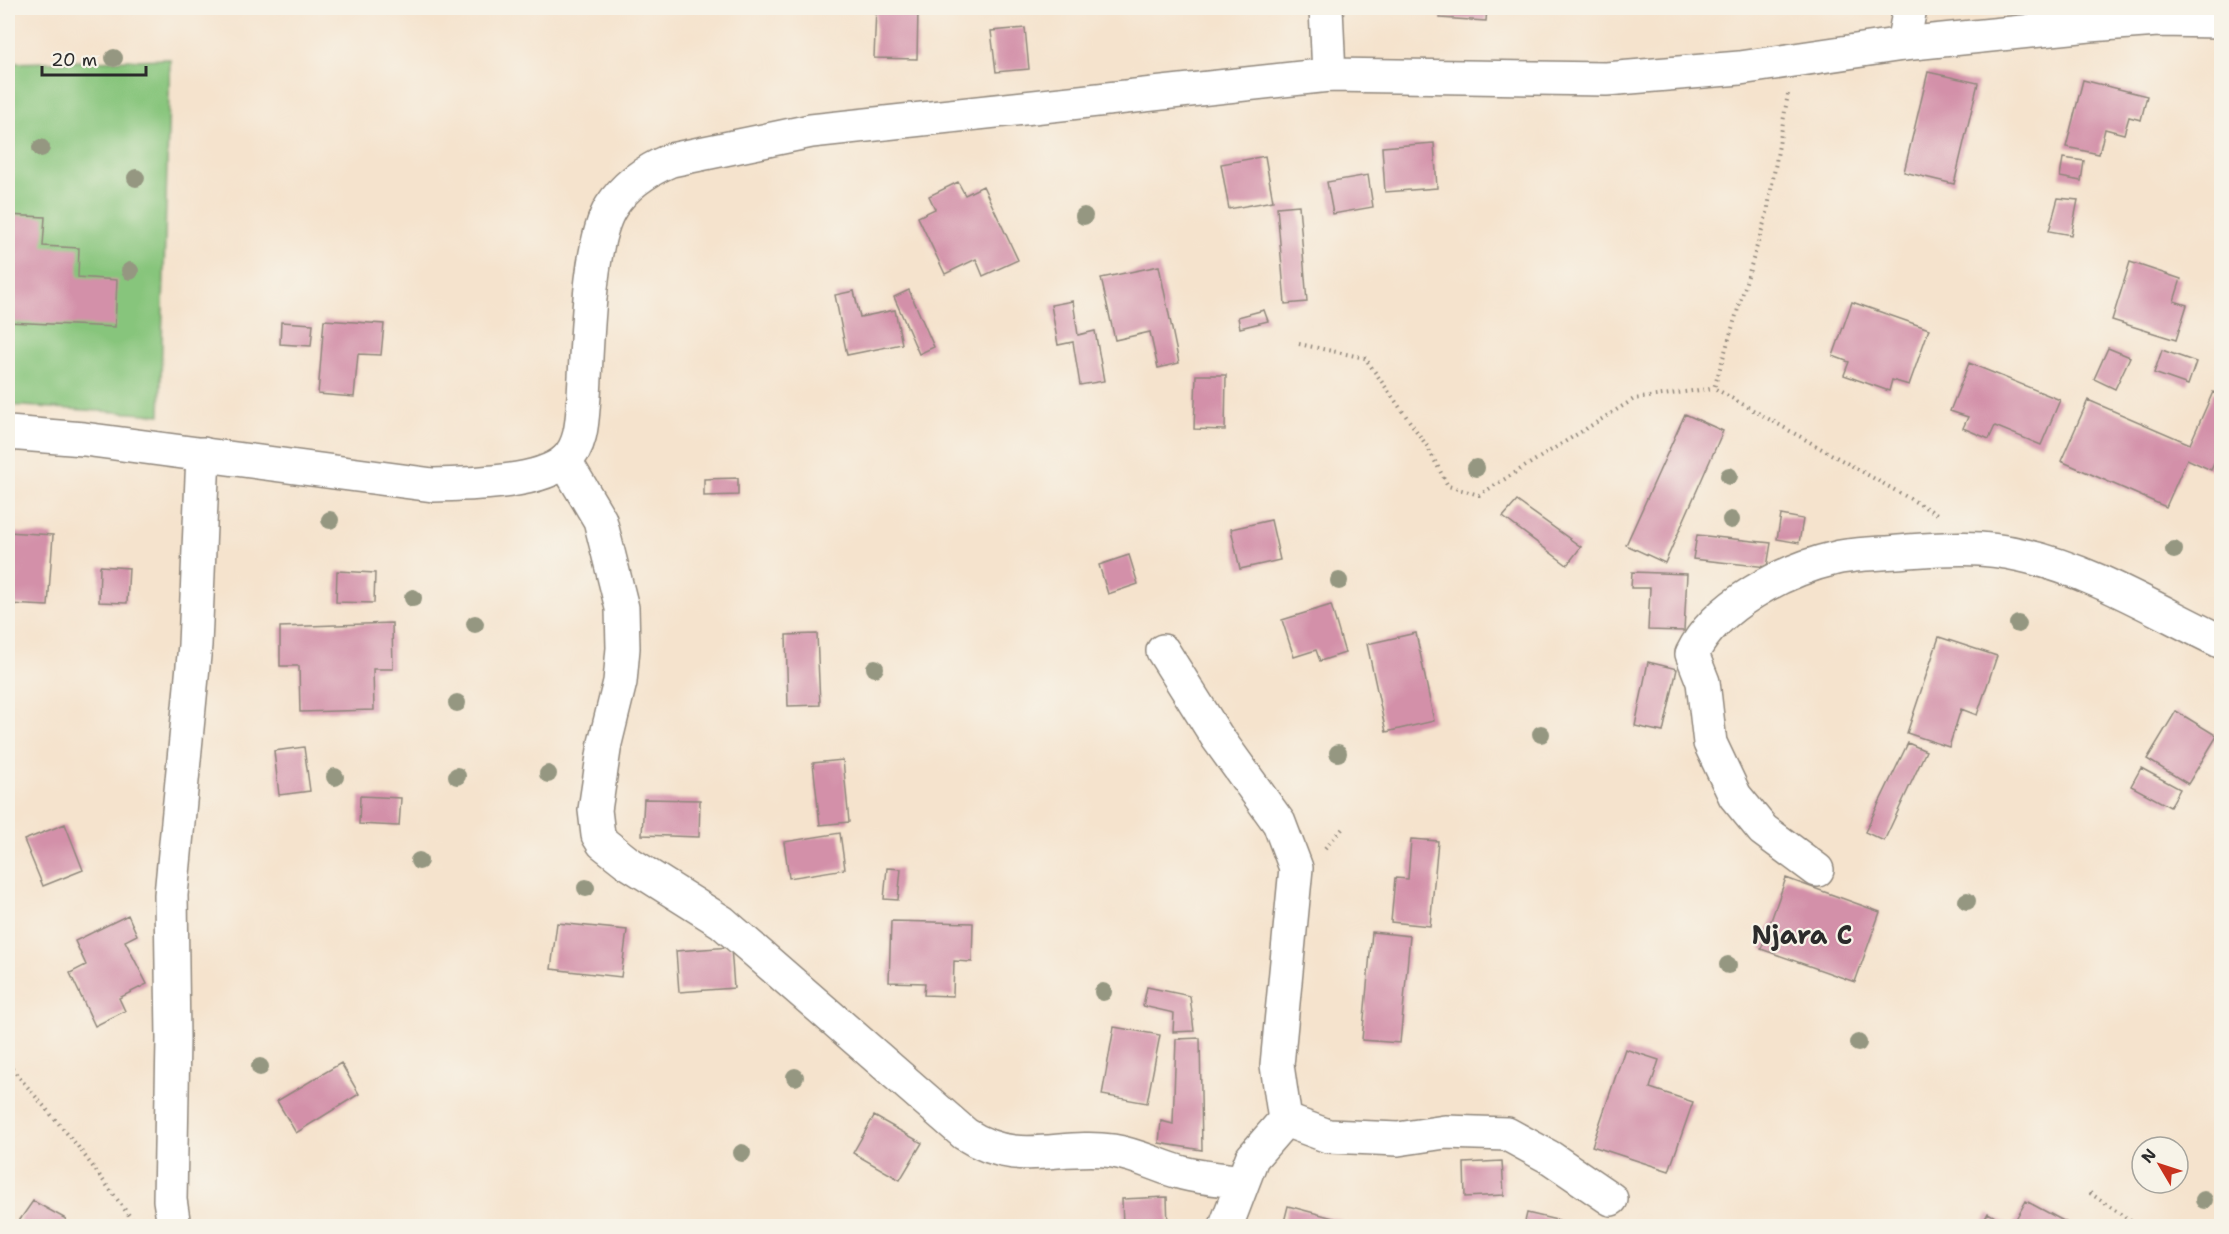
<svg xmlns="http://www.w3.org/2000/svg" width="2229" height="1234" viewBox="0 0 2229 1234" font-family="'Shantell Sans',sans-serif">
  <rect width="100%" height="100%" fill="#f7f3e8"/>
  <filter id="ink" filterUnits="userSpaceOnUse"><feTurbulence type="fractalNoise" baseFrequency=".0167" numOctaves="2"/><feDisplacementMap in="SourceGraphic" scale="12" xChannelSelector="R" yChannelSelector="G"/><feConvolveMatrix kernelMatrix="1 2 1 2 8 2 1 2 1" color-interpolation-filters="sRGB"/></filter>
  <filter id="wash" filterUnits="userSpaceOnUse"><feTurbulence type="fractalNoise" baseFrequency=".008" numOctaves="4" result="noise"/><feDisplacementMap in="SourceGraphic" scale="24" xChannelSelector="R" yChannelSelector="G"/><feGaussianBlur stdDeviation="1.35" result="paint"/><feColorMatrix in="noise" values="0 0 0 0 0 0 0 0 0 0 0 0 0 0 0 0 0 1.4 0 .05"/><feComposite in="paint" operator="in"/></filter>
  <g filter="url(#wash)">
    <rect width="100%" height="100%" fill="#f5e3cd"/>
    <!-- green -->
    <path fill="#87c57b" stroke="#597853" stroke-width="1.5" d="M170 59 160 415 8 405V63Z"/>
    <g id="blocks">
      <!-- building -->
      <path fill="#d390a9" d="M876 8H918L917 59 874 58Z
        M978 8H998V12H978Z
        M1441 8H1487L1486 21 1440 18Z
        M1025 28 1029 69 996 72 991 31Z
        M1928 72 1978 83 1954 184 1904 172Z
        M2083 80 2147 96 2141 120 2129 117 2124 134 2105 129 2099 154 2066 147Z
        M1434 143 1437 188 1385 192 1382 147Z
        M1265 156 1273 201 1229 209 1221 164Z
        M2063 158 2084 161 2081 181 2060 177Z
        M1368 175 1373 207 1333 214 1327 182Z
        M958 182 965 195 983 186 1018 260 983 276 976 259 945 274 918 217 935 209 929 196Z
        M2058 198 2078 200 2071 235 2049 231Z
        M1299 205 1307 302 1285 304 1277 207Z
        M8 215 45 217 43 246 79 248 78 277 117 280 115 327 8 322Z
        M2130 262 2181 279 2174 301 2187 305 2176 340 2112 320Z
        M1159 266 1179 363 1158 368 1150 332 1115 340 1101 278Z
        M909 290 934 347 919 354 894 297Z
        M854 291 860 317 895 310 902 344 847 355 835 295Z
        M1073 301 1078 335 1095 331 1104 381 1080 385 1073 342 1058 345 1051 305Z
        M1852 302 1929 329 1909 385 1892 380 1889 391 1844 375 1849 362 1833 356Z
        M1264 310 1268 321 1240 328 1238 317Z
        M324 320 384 324 381 355 358 354 354 397 318 394Z
        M281 322 313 324 311 346 280 344Z
        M2108 348 2130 357 2115 389 2094 379Z
        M2162 350 2196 362 2188 385 2154 373Z
        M1969 363 2060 400 2041 445 1995 426 1989 439 1963 428 1968 417 1950 411Z
        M1196 375H1226L1225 430 1194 429Z
        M2213 392 2222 396V447L2211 470 2187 459 2166 507 2061 461 2088 400 2190 444Z
        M1685 414 1723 431 1665 563 1626 545Z
        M738 478V495L704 496V479Z
        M1517 501 1581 547 1567 565 1503 517Z
        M1781 515 1803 519 1799 543 1777 539Z
        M1271 520 1280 560 1240 569 1231 529Z
        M8 532 53 535 48 606 8 604Z
        M1697 535 1771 543 1767 567 1693 559Z
        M1129 555 1138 584 1108 594 1099 565Z
        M100 566 129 568 127 603 99 602Z
        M337 571 375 573 374 603 336 602Z
        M1632 572 1687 574 1684 631 1648 630 1650 588H1631Z
        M1331 605 1345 653 1320 661 1316 650 1294 657 1282 620Z
        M8 609H12L10 635 8 634Z
        M392 623 393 669H373L374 710 300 712 299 666H280V627Z
        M1416 633 1434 721 1386 732 1367 644Z
        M817 634 820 705 788 706 786 635Z
        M1939 637 1997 656 1977 715 1961 709 1949 747 1907 733Z
        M1648 662 1677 669 1663 732 1635 726Z
        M2176 711 2217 736 2188 784 2147 759Z
        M1908 743 1926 751 1884 841 1865 832Z
        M304 747 310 791 279 795 274 751Z
        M843 760 849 822 820 825 813 763Z
        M2141 768 2180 789 2170 807 2131 786Z
        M360 796 401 798 399 826 359 824Z
        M644 799 700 800 699 837 642 835Z
        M65 824 83 870 43 886 24 840Z
        M840 833 845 869 789 878 784 842Z
        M1411 839 1438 841 1430 926 1391 922 1395 878 1408 879Z
        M887 868 901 869 898 900 884 899Z
        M1786 878 1880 912 1855 982 1761 949Z
        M128 915 137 935 125 941 147 984 119 998 125 1011 95 1026 70 973 86 965 75 941Z
        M891 921 973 923 972 962 954 961 953 996 924 995 925 983 889 982Z
        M557 923 627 930 621 977 551 969Z
        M1372 932 1410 936 1400 1043 1362 1040Z
        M731 947 734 988 679 992 676 951Z
        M1147 987 1190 996 1194 1031 1173 1032 1174 1013 1143 1006Z
        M1114 1027 1160 1035 1147 1103 1102 1095Z
        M1200 1038 1202 1150 1159 1143 1161 1121 1173 1124 1176 1039Z
        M1625 1049 1659 1060 1650 1088 1693 1102 1669 1171 1592 1146Z
        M341 1063 359 1094 296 1133 277 1101Z
        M874 1116 922 1143 900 1180 853 1153Z
        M1502 1161 1504 1195 1465 1197 1464 1163Z
        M1167 1197 1168 1226H1123L1122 1199Z
        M33 1201 66 1219 62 1226H28L19 1221Z
        M2026 1201 2073 1226H1981L1988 1213 2012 1226Z
        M1288 1206 1341 1220 1340 1226H1283Z
        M1527 1213 1561 1221 1559 1226H1524Z"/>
    </g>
  </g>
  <g filter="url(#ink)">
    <use href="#blocks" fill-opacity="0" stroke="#90877c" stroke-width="1.5"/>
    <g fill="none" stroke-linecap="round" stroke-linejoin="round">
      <defs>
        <path id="street" d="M1326 8 1329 75
          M1903 44 1910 8
          M565 461 600 520 622 608 623 648 620 682 605 743 595 810 598 835 603 843 627 862 722 922 965 1134C1019 1169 1057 1143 1113 1151 1139 1155 1159 1167 1183 1173 1202 1178 1223 1179 1242 1182
          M1163 651 1217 737 1279 823 1296 868 1277 1065 1285 1120 1252 1158 1226 1226
          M1817 870 1763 830 1735 796 1710 743 1703 682 1692 654C1716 605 1784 570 1836 558 1859 553 1885 554 1908 551 1947 548 1983 546 2021 555 2091 570 2157 611 2222 642
          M1285 1120 1328 1136 1398 1139 1445 1132 1507 1134 1551 1158 1611 1199
          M174 1226 170 1200 173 1039 171 895 195 645 203 454"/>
        <path id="secondary" d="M8 433 84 439 433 485C467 484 540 484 566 460 583 444 582 417 584 396 587 350 588 243 611 207 625 185 647 170 671 160L811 131 1329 75 1606 79 1740 68 1903 44 2090 25 2158 20 2222 21"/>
      </defs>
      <!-- street casing -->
      <use href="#street" stroke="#90877c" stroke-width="36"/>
      <!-- secondary casing -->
      <use href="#secondary" stroke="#90877c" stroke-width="36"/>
      <!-- path -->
      <path stroke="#90877c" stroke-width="4" stroke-dasharray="1.5 4.5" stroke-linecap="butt" d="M1788 94 1767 213 1714 388 1937 514
        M1299 344 1365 358 1427 446 1448 486 1479 495 1634 399 1714 388
        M1325 848 1345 826
        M8 1064 76 1144 137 1226
        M2090 1193 2138 1226"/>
      <!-- street -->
      <use href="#street" stroke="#fff" stroke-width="33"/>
      <!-- secondary -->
      <use href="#secondary" stroke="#fff" stroke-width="33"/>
    </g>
    <!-- trees -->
    <g fill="#959781">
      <circle cx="114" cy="58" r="9"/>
      <circle cx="41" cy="148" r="9"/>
      <circle cx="136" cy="178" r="9"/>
      <circle cx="1084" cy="216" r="9"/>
      <circle cx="130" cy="271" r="9"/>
      <circle cx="1476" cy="468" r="9"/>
      <circle cx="1729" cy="476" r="9"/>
      <circle cx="330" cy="520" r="9"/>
      <circle cx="1731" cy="520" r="9"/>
      <circle cx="2174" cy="550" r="9"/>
      <circle cx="1339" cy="581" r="9"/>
      <circle cx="413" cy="598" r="9"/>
      <circle cx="475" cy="624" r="9"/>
      <circle cx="2018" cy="624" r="9"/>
      <circle cx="875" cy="668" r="9"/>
      <circle cx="457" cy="703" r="9"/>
      <circle cx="1541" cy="734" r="9"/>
      <circle cx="1338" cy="753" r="9"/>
      <circle cx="548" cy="774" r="9"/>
      <circle cx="457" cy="776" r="9"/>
      <circle cx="335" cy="777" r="9"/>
      <circle cx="419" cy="861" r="9"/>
      <circle cx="586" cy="888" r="9"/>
      <circle cx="1967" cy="901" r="9"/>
      <circle cx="1728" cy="965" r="9"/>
      <circle cx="1103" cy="992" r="9"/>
      <circle cx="1858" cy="1043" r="9"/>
      <circle cx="260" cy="1067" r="9"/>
      <circle cx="795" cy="1077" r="9"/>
      <circle cx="742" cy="1153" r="9"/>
      <circle cx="2204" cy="1200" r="9"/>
    </g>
  </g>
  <g text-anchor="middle" stroke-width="4.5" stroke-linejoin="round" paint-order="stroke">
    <!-- quarter labels -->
    <g font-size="26" font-weight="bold" fill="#2b2b2b" stroke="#f7f3e8">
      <text x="1802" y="944">Njara C</text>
    </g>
  </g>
  <!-- margin -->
  <rect width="2229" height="1234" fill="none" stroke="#f7f3e8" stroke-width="30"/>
  <!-- north arrow -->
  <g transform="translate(2160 1165) rotate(309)"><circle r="28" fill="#f7f3e8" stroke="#a5a39c" stroke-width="1.5"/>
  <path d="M0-4.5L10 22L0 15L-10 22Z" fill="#c8321e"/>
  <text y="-9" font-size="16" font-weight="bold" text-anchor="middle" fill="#2b2b2b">N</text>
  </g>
  <!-- scale -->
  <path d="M42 66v9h104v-9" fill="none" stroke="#2b2b2b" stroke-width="3"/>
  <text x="51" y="66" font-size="18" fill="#2b2b2b" stroke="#f7f3e8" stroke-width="4.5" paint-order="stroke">20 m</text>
</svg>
